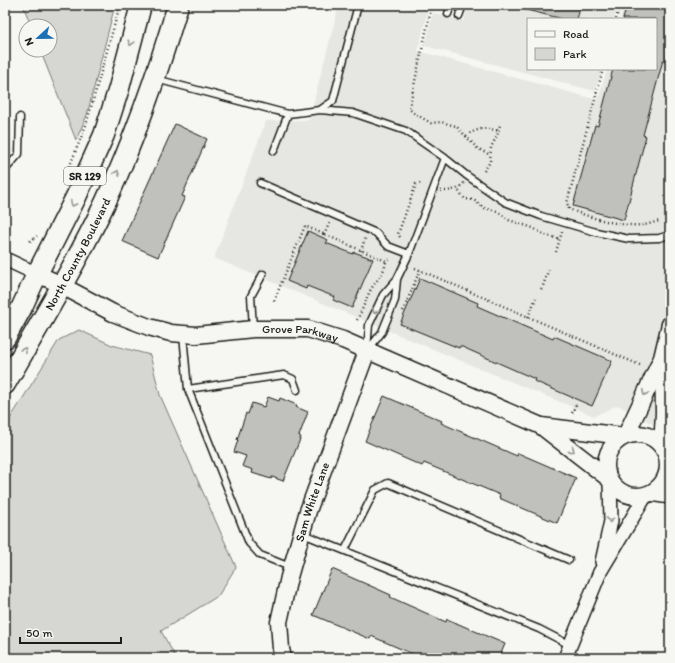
<svg xmlns="http://www.w3.org/2000/svg" width="675" height="663" viewBox="0 0 675 663" font-family="Itim,sans-serif">
  <rect width="100%" height="100%" fill="#f6f6f2"/>
  <filter id="ink" filterUnits="userSpaceOnUse"><feTurbulence type="fractalNoise" baseFrequency=".025" numOctaves="2"/><feDisplacementMap in="SourceGraphic" scale="8" xChannelSelector="R" yChannelSelector="G"/><feConvolveMatrix kernelMatrix="1 2 1 2 8 2 1 2 1" color-interpolation-filters="sRGB"/></filter>
  <g filter="url(#ink)">
    <!-- built -->
    <path fill="#e6e6e2" d="M339 5H458L455 12 429 6 418 51 598 100 607 69H656V19H620L624 5H670V434L618 405 594 416 214 258 266 121 309 120Z
      M468 5H618L614 19H528V69H601L595 91 425 46 433 13 464 21Z"/>
    <!-- green -->
    <path fill="#d6d6d2" stroke="#797977" d="M23 5H115L87 115 76 140 40 50H50V26H31Z
      M79 330 112 345 150 355 160 395 236 567 218 596 161 631 176 658H5V427L59 340Z"/>
    <!-- building -->
    <path fill="#c0c0bd" stroke="#1c1c1c" d="M506 5H581L577 19H563Z
      M627 5H670V44L666 61 663 60 643 135 646 136 624 220 573 206 595 125 598 126 613 69H656V19H623Z
      M175 124 207 139 182 196 185 197 158 257 122 241Z
      M308 231 328 240 326 243 353 254 354 252 373 259 352 308 333 300 335 297 307 286 306 289 287 281Z
      M420 278 478 303 477 306 553 339 554 336 612 361 592 406 534 381 535 379 460 346 459 348 400 324Z
      M384 396 442 421 441 423 517 456 518 453 576 478 557 523 499 498 500 495 424 463 422 466 365 441Z
      M268 397 279 401 280 398 297 405 296 407 308 412 299 436 301 437 283 481 272 477 271 479 252 473 253 470 242 466 246 456 234 452 238 440H237L246 413 248 414 252 403 264 407Z
      M332 569 391 595 390 597 446 622 447 619 505 644 499 658H422L371 636 370 639 313 615Z"/>
    <g fill="none" stroke-linecap="round" stroke-linejoin="round">
      <defs>
        <path id="service" d="M448 14 451 5
          M459 16 463 5
          M156 79 288 114 320 110 353 113 406 131 445 158 409 254 397 279 383 295 369 325 367 350
          M320 110 333 101 358 5
          M274 151 288 114
          M445 158 466 175 505 202 541 216 596 232 629 239 659 238 670 235
          M5 170 19 154 20 117
          M260 183 376 233 388 246 409 254
          M253 328 251 296 263 274
          M183 335 188 389 249 543 260 555 290 567
          M368 350 382 332 395 300 397 279
          M188 389 284 375 293 379 297 390
          M303 534 539 629 570 645
          M345 550 375 490 388 483 569 560"/>
        <path id="minor" d="M5 259 37 274
          M650 494 670 497
          M602 562 611 521 610 481
          M565 658 600 572 646 495"/>
        <g id="tertiary">
          <path id="s1" d="M37 274 53 281 113 313 149 327 171 333 196 335 253 329H308L343 340 541 426 608 478"/>
          <path d="M541 426 623 436"/>
          <circle cx="637" cy="465" r="31"/>
          <path d="M626 435 662 358 670 324"/>
          <path d="M662 446 664 413 663 360"/>
          <path id="s2" d="M283 658 281 649 279 622 289 577 308 511 367 351"/>
        </g>
        <g id="primary">
          <path d="M5 338 21 309 37 274 76 197 104 135 119 88 141 5"/>
          <path id="s3" d="M5 384C40 324 76 264 106 201 135 138 158 72 178 5"/>
        </g>
      </defs>
      <!-- service casing -->
      <use href="#service" stroke="#1c1c1c" stroke-width="9"/>
      <!-- minor casing -->
      <use href="#minor" stroke="#1c1c1c" stroke-width="16"/>
      <!-- tertiary casing -->
      <use href="#tertiary" stroke="#1c1c1c" stroke-width="19"/>
      <!-- primary casing -->
      <use href="#primary" stroke="#1c1c1c" stroke-width="23"/>
      <!-- path -->
      <path stroke="#1c1c1c" stroke-width="2.5" stroke-dasharray="1 3" stroke-linecap="butt" d="M432 5 409 108 412 112 431 123 441 122 456 126 477 148 490 155
        M616 19 620 5
        M603 69 567 203 569 209C588 217 621 227 642 225 648 225 654 222 660 221
        M466 136C478 128 485 127 499 131
        M484 171 490 162 491 147 497 136 500 125
        M65 178 86 125 120 5
        M464 183 457 189 465 199 474 200 484 208 497 211 509 220 533 228 545 235 560 239
        M441 191H447L457 189
        M324 235 330 222
        M400 237 398 234 416 184 422 183
        M30 241 37 236
        M361 251 365 238
        M556 252 562 232
        M415 268 642 366
        M541 289 543 286 549 268
        M6 300 7 292
        M274 301 305 226 386 261 391 259
        M403 311 420 270
        M528 317 536 298
        M357 320C362 311 365 302 369 293 374 282 385 274 386 261
        M572 413 577 402"/>
      <!-- service -->
      <use href="#service" stroke="#f6f6f2" stroke-width="6"/>
      <!-- minor -->
      <use href="#minor" stroke="#f6f6f2" stroke-width="13"/>
      <!-- tertiary -->
      <use href="#tertiary" stroke="#f6f6f2" stroke-width="16"/>
      <!-- primary -->
      <use href="#primary" stroke="#f6f6f2" stroke-width="20"/>
    </g>
    <!-- one-way arrows -->
    <defs><path id="oneway-chevron" d="M-2-3.5L2.5 0L-2 3.5" fill="none" stroke-width="1.6" stroke-linecap="round" stroke-linejoin="round"/></defs>
    <g stroke="#949492">
      <use href="#oneway-chevron" transform="translate(131 43) rotate(105)"/>
      <use href="#oneway-chevron" transform="translate(117 173) rotate(-67)"/>
      <use href="#oneway-chevron" transform="translate(73 204) rotate(117)"/>
      <use href="#oneway-chevron" transform="translate(375 311) rotate(115)"/>
      <use href="#oneway-chevron" transform="translate(24 350) rotate(-60)"/>
      <use href="#oneway-chevron" transform="translate(645 393) rotate(116)"/>
      <use href="#oneway-chevron" transform="translate(572 450) rotate(38)"/>
      <use href="#oneway-chevron" transform="translate(610 520) rotate(94)"/>
    </g>
  </g>
  <g text-anchor="middle" stroke-width="3" stroke-linejoin="round" paint-order="stroke">
    <!-- shield labels -->
    <rect fill="#f6f6f2" stroke="#5d5d5c" stroke-width="1" x="64" y="167" width="42" height="18" rx="3"/>
    <g font-size="11" font-weight="bold" fill="#1c1c1c">
      <text x="85" y="180">SR 129</text>
    </g>
    <!-- street labels -->
    <g font-size="12" fill="#1c1c1c" stroke="#f6f6f2">
      <text dy="4" stroke="none"><textPath href="#s3" startOffset="149">North County Boulevard</textPath></text>
      <text dy="4" stroke="none"><textPath href="#s1" startOffset="277">Grove Parkway</textPath></text>
      <text dy="4" stroke="none"><textPath href="#s2" startOffset="161">Sam White Lane</textPath></text>
    </g>
  </g>
  <!-- margin -->
  <rect width="675" height="663" fill="none" stroke="#f6f6f2" stroke-width="20"/>
  <rect x="10" y="10" width="655" height="643" fill="none" stroke="#1c1c1c" stroke-width="1.5" filter="url(#ink)"/>
  <!-- legend -->
  <rect x="527" y="18" width="130" height="52" fill="#f6f6f2" stroke="#9f9f9c"/>
  <rect x="535" y="31" width="20" height="6" fill="#f6f6f2" stroke="#9f9f9c"/>
  <text x="563" y="38" font-size="12" fill="#1c1c1c">Road</text>
  <rect x="535" y="48" width="20" height="12" fill="#d6d6d2" stroke="#9f9f9c"/>
  <text x="563" y="58" font-size="12" fill="#1c1c1c">Park</text>
  <!-- north arrow -->
  <g transform="translate(38 38) rotate(248)"><circle r="19" fill="#f6f6f2" stroke="#9f9f9c"/>
  <path d="M0-3L7 15L0 10L-7 15Z" fill="#1f6fb2"/>
  <text y="-6" font-size="11" font-weight="bold" text-anchor="middle" fill="#1c1c1c">N</text>
  </g>
  <!-- scale -->
  <path d="M20 637v6h101v-6" fill="none" stroke="#1c1c1c" stroke-width="2"/>
  <text x="26" y="637" font-size="12" fill="#1c1c1c" stroke="#f6f6f2" stroke-width="3" paint-order="stroke">50 m</text>
</svg>
